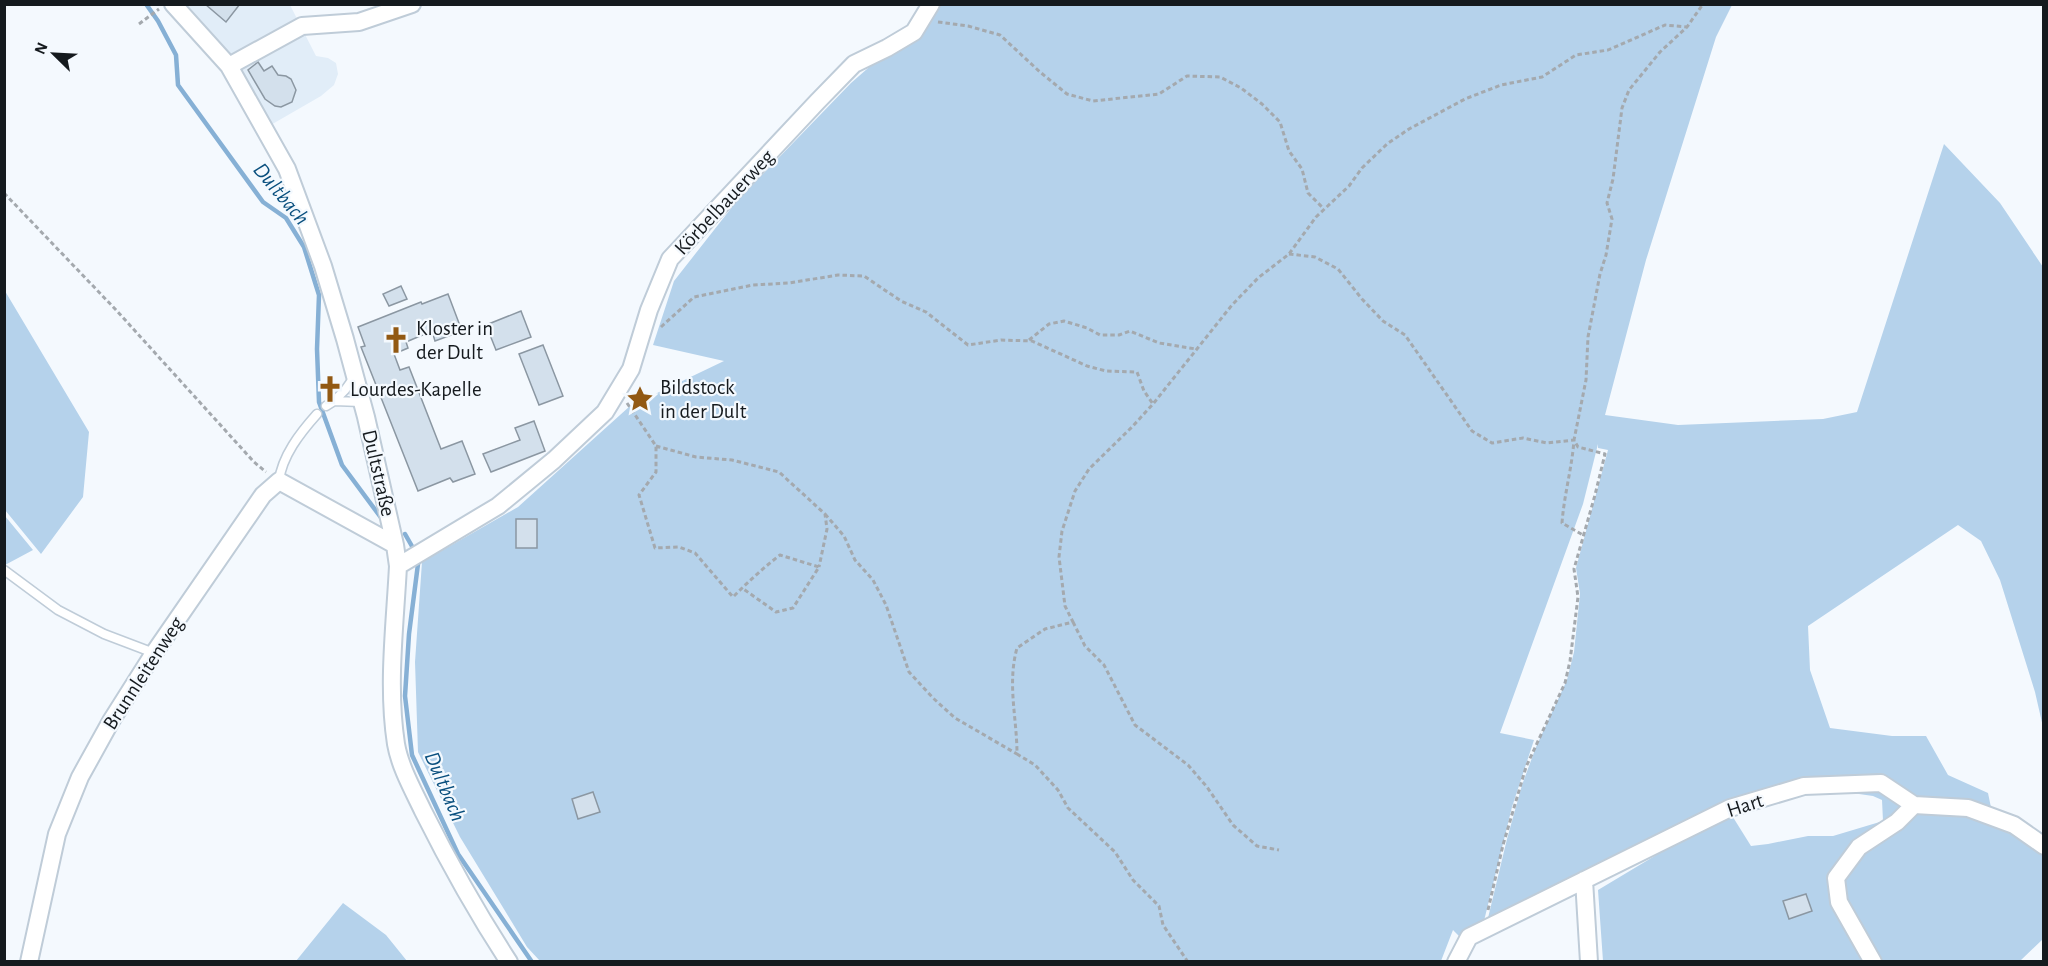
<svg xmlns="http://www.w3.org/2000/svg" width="2048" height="966" viewBox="0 0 2048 966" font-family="'Alegreya Sans',sans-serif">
  <rect width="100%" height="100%" fill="#f4f9fe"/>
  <!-- built -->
  <path fill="#e1edf8" d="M180 5H290L316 56 328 58 336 63 338 74 334 85 321 96 269 126Z"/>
  <!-- green -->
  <path fill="#b5d2eb" d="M940 5H1732L1716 37 1646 260 1605 415 1678 425 1823 419 1857 412 1944 144 2000 203 2043 267V727L2035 692 2000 580 1981 541 1958 525 1808 626 1810 670 1830 728 1892 736H1926L1948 775 1988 793 1994 822 2043 854V939L2020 961H1603L1598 890 1708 824 1731 814 1751 846 1768 844 1808 836H1833L1883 821 1882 800 1873 796 1852 793 1844 776 1806 778 1535 901 1488 918 1507 839 1522 785 1536 747 1567 680 1574 652 1580 594 1576 568 1608 450 1598 448V444L1583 504 1500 733 1534 740 1512 807 1482 929 1464 941 1453 930 1441 961H540L527 947 460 837 418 752 415 662 422 562 518 507 630 406 724 361 653 345 674 281 736 202 851 83Z
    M5 291 89 432 83 497 41 554 5 510Z
    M5 516 33 550 5 565H4Z
    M343 903 386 935 407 961H296Z"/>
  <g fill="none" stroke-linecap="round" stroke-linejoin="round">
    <!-- stream -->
    <path stroke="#86b0d5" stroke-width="4.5" d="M146 4 158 21 176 55 178 85 263 202 286 218 304 247 319 295 317 349 319 402 342 465 382 519
      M405 534 413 548
      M418 564 409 634 405 696 412 755 458 854 532 962"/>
  </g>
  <!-- building -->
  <path fill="#d3e0ec" stroke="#8b97a2" stroke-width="1.5" d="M205 4H240L226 22Z
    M258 62 264 71 272 66 278 75 286 76 291 79 296 90 292 102 281 107 275 106 265 99 248 70Z
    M401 286 407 299 389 306 383 294Z
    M448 294 462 331 435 341 432 331 406 342 408 348 394 354 400 370 409 367 441 449 462 441 475 474 453 482 450 478 418 491 361 347 365 346 358 327 421 302 422 304Z
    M521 311 531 337 496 350 486 325Z
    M543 345 563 396 539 405 519 354Z
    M534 421 545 451 491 472 483 454 520 440 515 428Z
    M516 519H537V548H516Z
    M593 792 600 812 578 819 572 799Z
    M1806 894 1812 911 1789 919 1783 901Z"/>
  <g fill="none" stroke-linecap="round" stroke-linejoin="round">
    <defs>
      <path id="service" d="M334 401 345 390 355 376
        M326 406 334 401 361 402
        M279 481C282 456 300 433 317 414
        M4 570 58 610 104 634 154 653"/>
      <path id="minor" d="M173 4 229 66 287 169 323 266 345 339 366 417 395 545 398 566C395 625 387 686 396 744 400 767 413 790 423 811 449 863 477 913 509 962
        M229 66 302 26 359 22 412 4
        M398 566 498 506 554 460 605 412 631 369 649 310 670 259 817 102 854 64 887 48 914 32 931 4
        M1584 880 1589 962
        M29 962 57 834 80 777 111 721 154 653 263 495 279 481 395 545
        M1456 962 1469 937 1730 808 1804 786 1881 783 1914 805 1968 808 2014 825 2044 846
        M1873 962 1839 902 1836 878 1859 847 1897 822 1914 805"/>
    </defs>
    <!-- service casing -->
    <use href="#service" stroke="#bfccd8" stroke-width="11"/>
    <!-- minor casing -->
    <use href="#minor" stroke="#bfccd8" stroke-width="20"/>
    <!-- path -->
    <path stroke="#a4a9ae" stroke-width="3" stroke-dasharray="4.5 3" stroke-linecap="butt" d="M938 22 968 26 1000 35 1040 72 1067 94 1093 101 1159 94 1187 76 1220 77 1241 88 1262 104 1280 122 1289 151 1302 169 1308 193 1323 208
      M139 24 159 9
      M4 193 117 311 254 462 266 472
      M1289 254 1315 257 1338 269 1362 299 1383 321 1405 335 1472 431 1492 443 1523 438 1547 443 1574 440C1572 468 1564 495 1562 523L1583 535
      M661 327 694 297 753 285 789 283 838 275 864 276 901 301 926 312 968 345 1001 340 1032 341 1087 366 1106 371 1137 372 1144 391 1153 404
      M1029 340 1049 324 1064 321 1087 328 1100 335H1119L1130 331 1159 343 1196 349
      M627 403 656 446V472L639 495 655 548 679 547 695 553 733 597C748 582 763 568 780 555L819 567 793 608 776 612 742 588
      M656 446 696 457 732 460 779 472 825 514 827 529 819 567
      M825 514 844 536 855 560 873 580 886 605 909 672 933 698 955 718 1017 754
      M1073 622 1085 646 1104 665 1135 725 1188 765 1207 787 1233 825 1257 846 1279 850
      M1488 910 1503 845 1526 767 1565 683 1570 661 1578 597 1574 569 1595 495 1605 454 1578 447 1574 440 1586 380 1588 337 1600 274 1606 255 1612 219 1607 203 1613 179 1622 108 1629 90 1660 52 1687 27 1703 4
      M1188 962 1163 925 1159 906 1133 880 1115 852 1068 808 1058 790 1035 765 1017 754C1017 718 1007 684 1017 648L1045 629 1073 622 1065 606 1059 557 1062 531 1075 491 1089 469 1132 427 1153 404 1232 305 1258 278 1289 254 1316 217 1349 186 1362 168 1387 144 1409 129 1465 99 1501 85 1542 77 1576 55 1608 50 1665 25 1687 27"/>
    <!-- service -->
    <use href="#service" stroke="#fff" stroke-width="8"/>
    <!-- minor -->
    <use href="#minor" stroke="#fff" stroke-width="16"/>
  </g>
  <!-- icons -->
  <defs>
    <symbol id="church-bare" viewBox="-9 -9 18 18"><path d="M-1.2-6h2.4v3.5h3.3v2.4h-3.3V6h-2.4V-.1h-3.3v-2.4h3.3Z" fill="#925913" stroke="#f4f9fe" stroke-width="2.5" paint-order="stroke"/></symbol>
    <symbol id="sight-bare" viewBox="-9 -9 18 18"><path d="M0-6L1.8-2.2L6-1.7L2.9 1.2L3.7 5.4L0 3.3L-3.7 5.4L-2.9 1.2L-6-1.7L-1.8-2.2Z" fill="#925913" stroke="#f4f9fe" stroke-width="2.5" paint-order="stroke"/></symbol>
  </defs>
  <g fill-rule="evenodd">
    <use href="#church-bare" x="377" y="321" width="38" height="38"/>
    <use href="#church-bare" x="311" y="370" width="38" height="38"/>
    <use href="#sight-bare" x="621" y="380" width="38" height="38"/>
  </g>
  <g text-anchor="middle" stroke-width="4.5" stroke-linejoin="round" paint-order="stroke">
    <!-- street labels -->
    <g font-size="21" fill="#151a1e" stroke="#f4f9fe">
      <text transform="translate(724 202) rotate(-47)" y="7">Körbelbauerweg</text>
      <text transform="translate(379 473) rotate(77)" y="7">Dultstraße</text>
      <text transform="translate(143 673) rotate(-57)" y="7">Brunnleitenweg</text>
      <text transform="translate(1745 805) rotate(-18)" y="7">Hart</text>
    </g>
    <!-- poi labels -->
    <g font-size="21" fill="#151a1e" stroke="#f4f9fe" text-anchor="start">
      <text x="416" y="335">Kloster in<tspan x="416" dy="24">der Dult</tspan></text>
      <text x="660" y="394">Bildstock<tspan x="660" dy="24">in der Dult</tspan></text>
      <text x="350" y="396">Lourdes-Kapelle</text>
    </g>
    <!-- water labels -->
    <g font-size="22" font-style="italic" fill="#094f7e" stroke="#f4f9fe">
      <text transform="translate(282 193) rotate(50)" y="8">Dultbach</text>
      <text transform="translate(446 786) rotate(67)" y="8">Dultbach</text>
    </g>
  </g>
  <!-- border -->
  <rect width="2048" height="966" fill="none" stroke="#151a1e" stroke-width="12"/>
  <!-- north arrow -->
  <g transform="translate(54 54) rotate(294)" stroke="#f4f9fe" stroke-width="4.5" paint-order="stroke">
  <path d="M0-4.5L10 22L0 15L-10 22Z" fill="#151a1e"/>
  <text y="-9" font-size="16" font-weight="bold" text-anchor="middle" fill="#151a1e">N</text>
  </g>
</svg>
